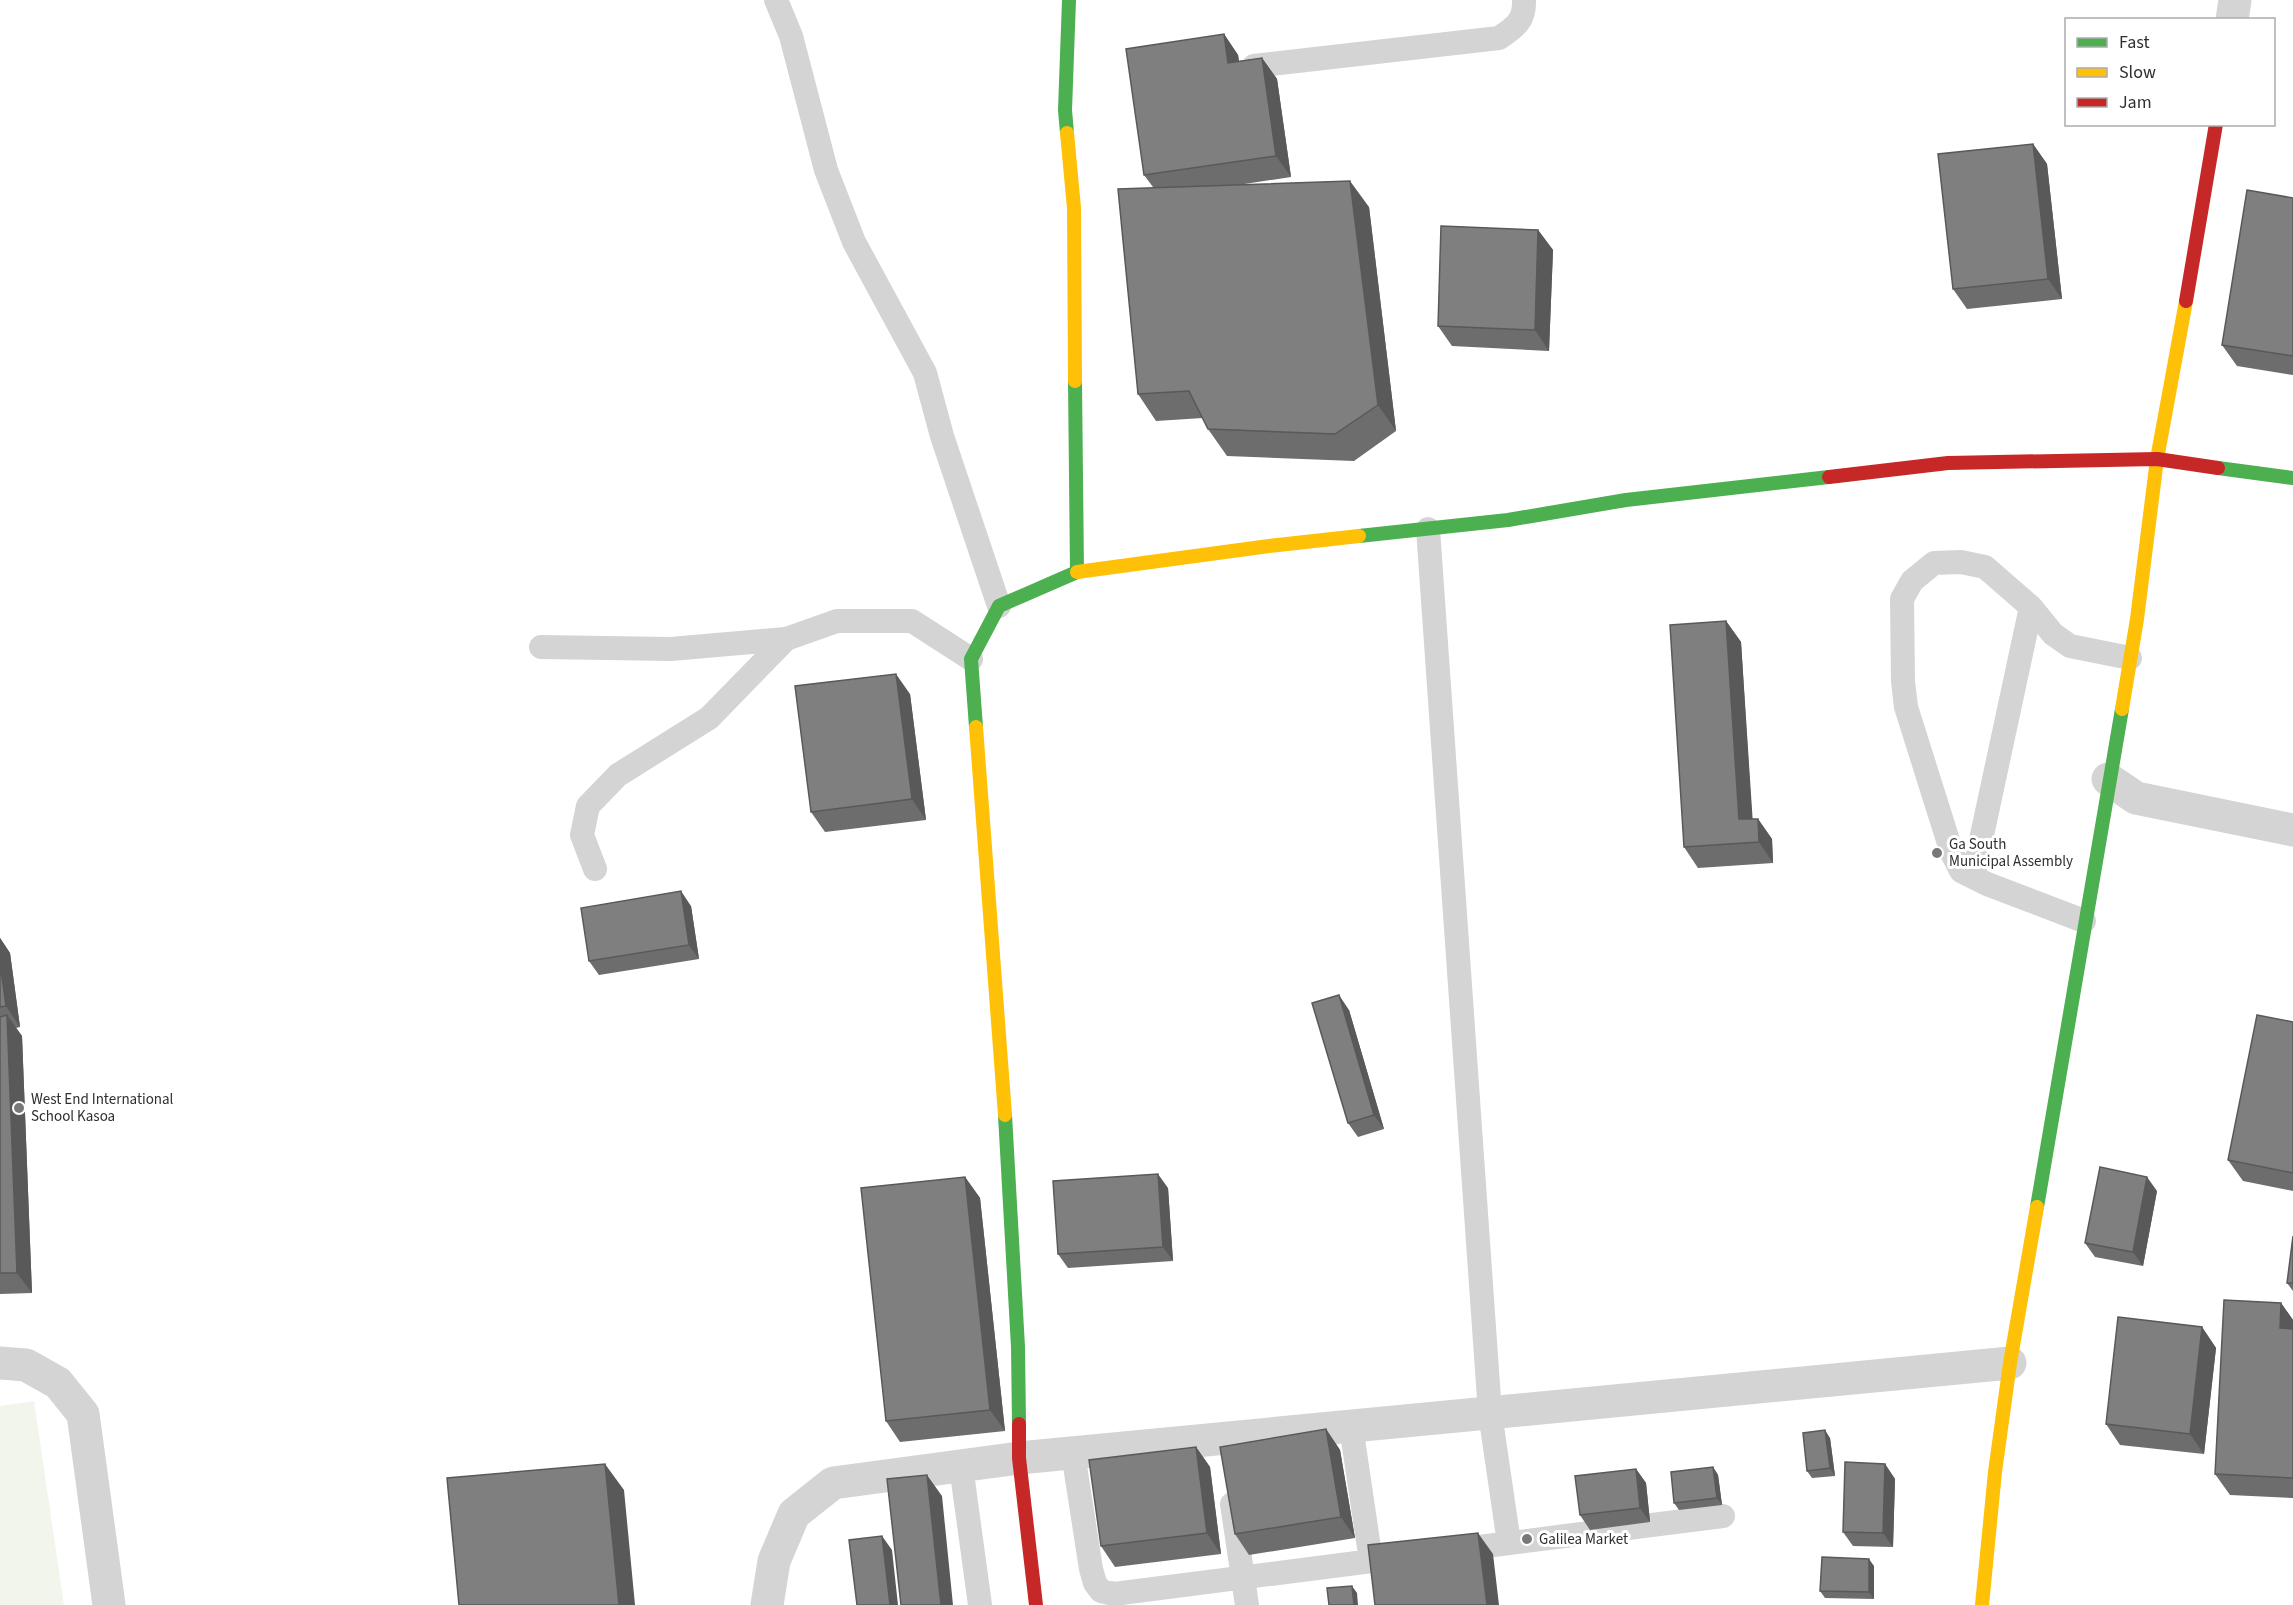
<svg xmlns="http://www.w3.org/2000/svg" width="2293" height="1605" viewBox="0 0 2293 1605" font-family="'Source Sans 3',sans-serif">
  <rect width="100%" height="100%" fill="#fff"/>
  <!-- green -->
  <path fill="#f2f5eb" d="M34 1401 64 1605H0V1406Z"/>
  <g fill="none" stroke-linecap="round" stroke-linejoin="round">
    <!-- lane -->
    <path stroke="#d4d4d4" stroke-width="24" d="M776 0 791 36 826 170 854 242 925 373 942 436 999 606
      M1254 66 1499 38C1515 27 1525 21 1524 0
      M1428 529 1490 1413 1509 1543
      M541 647 671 649 786 639
      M595 869 582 835 588 806 618 775 709 718 786 639 837 621H912L971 659
      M1973 877 2031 607
      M2084 921 1987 884 1961 871 1952 853 1906 707 1903 681 1902 599 1912 581 1934 563 1961 562 1985 567 2031 607 2053 634 2070 646 2130 658
      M1351 1426 1371 1561
      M1073 1453 1091 1569 1095 1583 1101 1591 1114 1594 1403 1557
      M961 1466 980 1605
      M1232 1504 1247 1605
      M1455 1550 1723 1516"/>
    <!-- street -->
    <path stroke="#d4d4d4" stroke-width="33" d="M2232 20 2235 0
      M2108 779 2136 798 2293 830
      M0 1363 26 1365 58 1383 83 1414 109 1605
      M767 1605 774 1561 794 1514 833 1483 1019 1458 2010 1363"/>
    <!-- fast -->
    <path stroke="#4caf50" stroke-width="14" d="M1067 133 1065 110 1069 0
      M2218 468 2293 478
      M1359 536 1508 520 1626 500 1829 477
      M976 727 971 659 999 606 1077 572 1075 381
      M1005 1115 1018 1347 1019 1424
      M2037 1207 2122 709"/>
    <!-- slow -->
    <path stroke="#ffc107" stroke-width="14" d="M1067 133 1074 208 1075 381
      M1077 572 1269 546 1359 536
      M2122 709 2137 619 2157 459 2186 301
      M976 727 1005 1115
      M1982 1605 1995 1472 2010 1363 2037 1207"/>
    <!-- jam -->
    <path stroke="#c62828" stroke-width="14" d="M2186 301 2216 124
      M1829 477 1948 463 2157 459 2218 468
      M1019 1424V1458L1036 1605"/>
  </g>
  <!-- wall -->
  <path fill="#6d6d6d" d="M1224 34 1238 55 1239 61 1262 58 1277 79 1291 177 1238 185 1369 207 1396 431 1354 461 1227 456 1208 429 1203 418 1156 421 1138 394 1153 187 1144 175Z
    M2033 144 2047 164 2062 299 1967 309 1953 289Z
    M2293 198V375L2237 366 2222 345Z
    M1538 230 1553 250 1549 351 1452 346 1438 326Z
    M1726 621 1741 642 1752 819H1758L1772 839 1773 863 1698 868 1684 847Z
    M910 694 926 820 825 832 811 812Z
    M691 906 699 959 599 975 589 961Z
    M0 938 10 953 20 1027 16 1028 22 1036 32 1293 0 1294Z
    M1349 1010 1384 1129 1358 1137 1348 1123Z
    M2293 1022V1191L2243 1181 2228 1160Z
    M965 1177 980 1198 1005 1431 900 1442 886 1421Z
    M1168 1188 1173 1261 1068 1268 1058 1254Z
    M2157 1191 2143 1266 2095 1257 2085 1243Z
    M2293 1236V1291L2287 1283Z
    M2281 1303 2293 1320V1498L2230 1495 2215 1474Z
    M2202 1327 2216 1348 2204 1454 2120 1445 2106 1424Z
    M1326 1429 1340 1450 1355 1538 1249 1555 1235 1534Z
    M1830 1438 1835 1476 1812 1478 1807 1471Z
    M1196 1447 1210 1467 1221 1554 1115 1567 1101 1546Z
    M1885 1464 1895 1479 1893 1547 1853 1546 1843 1532Z
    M1713 1467 1718 1475 1722 1505 1679 1510 1674 1503Z
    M1636 1469 1646 1483 1650 1522 1590 1530 1580 1515Z
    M1874 1566V1599L1825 1598 1820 1591Z"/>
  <!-- shaded-wall -->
  <path fill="#595959" d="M1224 34 1238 55 1242 83 1228 63Z
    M1262 58 1277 79 1291 177 1276 156Z
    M2033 144 2047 164 2062 299 2048 279Z
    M1350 181 1369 207 1396 431 1378 405Z
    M1538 230 1553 250 1549 351 1535 330Z
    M1726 621 1741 642 1754 840 1739 819Z
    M896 674 910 694 926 820 912 799Z
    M1758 819 1772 839 1773 863 1759 842Z
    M681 891 691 906 699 959 689 945Z
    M0 938 10 953 20 1027 6 1006 0 963Z
    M1339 995 1349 1010 1384 1129 1374 1115Z
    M7 1015 22 1036 32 1293 17 1273Z
    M1158 1174 1168 1188 1173 1261 1163 1247Z
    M965 1177 980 1198 1005 1431 990 1410Z
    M2147 1177 2157 1191 2143 1266 2133 1252Z
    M2281 1303 2293 1320V1346L2280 1328Z
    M2202 1327 2216 1348 2204 1454 2190 1434Z
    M1326 1429 1340 1450 1355 1538 1341 1517Z
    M1825 1430 1830 1438 1835 1476 1830 1468Z
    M1196 1447 1210 1467 1221 1554 1207 1533Z
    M605 1464 624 1490 635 1605H619Z
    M1885 1464 1895 1479 1893 1547 1883 1533Z
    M1713 1467 1718 1475 1722 1505 1717 1498Z
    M1636 1469 1646 1483 1650 1522 1640 1508Z
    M927 1475 942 1496 953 1605H941Z
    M1478 1533 1493 1554 1499 1605H1487Z
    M882 1536 892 1550 898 1605H890Z
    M1869 1559 1874 1566V1599L1869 1592Z
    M1352 1586 1357 1593 1358 1605H1354Z"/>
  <!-- building -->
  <path fill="#7f7f7f" stroke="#595959" stroke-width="1.5" d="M1224 34 1228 63 1262 58 1276 156 1144 175 1126 49Z
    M2033 144 2048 279 1953 289 1938 154Z
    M1350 181 1378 405 1335 434 1208 429 1189 391 1138 394 1118 189Z
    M2247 190 2293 198V356L2222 345Z
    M1441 226 1538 230 1535 330 1438 326Z
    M1726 621 1739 819H1758L1759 842 1684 847 1670 625Z
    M896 674 912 799 811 812 795 686Z
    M681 891 689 945 589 961 581 908Z
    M0 963 6 1006 0 1007Z
    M1339 995 1374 1115 1348 1123 1312 1003Z
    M7 1015 17 1273H0V1017Z
    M2257 1015 2293 1022V1173L2228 1160Z
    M2100 1167 2147 1177 2133 1252 2085 1243Z
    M1158 1174 1163 1247 1058 1254 1053 1181Z
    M965 1177 990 1410 886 1421 861 1188Z
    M2293 1236V1283H2287Z
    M2224 1300 2281 1303 2280 1328 2293 1329V1478L2215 1474Z
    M2118 1317 2202 1327 2190 1434 2106 1424Z
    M1326 1429 1341 1517 1235 1534 1220 1447Z
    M1825 1430 1830 1468 1807 1471 1803 1433Z
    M1196 1447 1207 1533 1101 1546 1089 1460Z
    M1845 1462 1885 1464 1883 1533 1843 1532Z
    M605 1464 619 1605H459L447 1478Z
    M1713 1467 1717 1498 1674 1503 1671 1472Z
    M1636 1469 1640 1508 1580 1515 1575 1476Z
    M927 1475 941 1605H901L887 1479Z
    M1478 1533 1487 1605H1375L1368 1545Z
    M882 1536 890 1605H857L849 1540Z
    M1822 1557 1869 1559V1592L1820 1591Z
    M1352 1586 1354 1605H1329L1327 1588Z"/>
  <!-- markers -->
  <g fill="#787878" stroke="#fff" stroke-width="2">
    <circle cx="1937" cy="853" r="6"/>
    <circle cx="19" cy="1108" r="6"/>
    <circle cx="1527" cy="1539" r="6"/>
  </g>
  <g text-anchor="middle" stroke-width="6" stroke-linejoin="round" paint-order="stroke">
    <!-- poi labels -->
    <g font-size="15" fill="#2f2f2f" stroke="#fff" text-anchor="start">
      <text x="1949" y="849">Ga South<tspan x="1949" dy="17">Municipal Assembly</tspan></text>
      <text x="31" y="1104">West End International<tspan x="31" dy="17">School Kasoa</tspan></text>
      <text x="1539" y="1544">Galilea Market</text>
    </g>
  </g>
  <!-- legend -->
  <rect x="2065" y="18" width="210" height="108" fill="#ffffff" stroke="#acacac" stroke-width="1.5"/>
  <rect x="2077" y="38" width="30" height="9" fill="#4caf50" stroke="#acacac" stroke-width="1.5"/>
  <text x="2119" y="48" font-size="18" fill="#2f2f2f">Fast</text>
  <rect x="2077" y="68" width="30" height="9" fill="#ffc107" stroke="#acacac" stroke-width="1.5"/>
  <text x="2119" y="78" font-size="18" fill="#2f2f2f">Slow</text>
  <rect x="2077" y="98" width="30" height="9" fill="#c62828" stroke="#acacac" stroke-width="1.5"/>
  <text x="2119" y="108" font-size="18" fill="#2f2f2f">Jam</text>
</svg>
